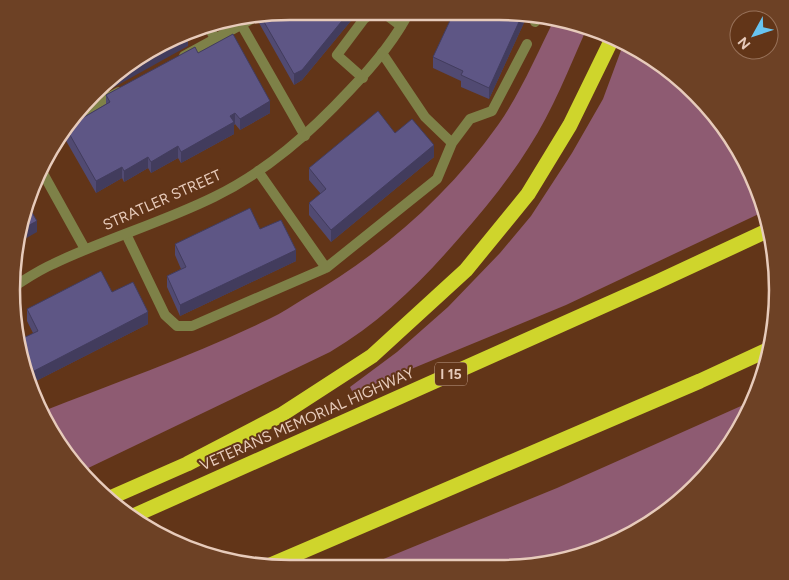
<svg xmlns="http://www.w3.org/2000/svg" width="789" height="580" viewBox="0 0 789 580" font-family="Figtree,sans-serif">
  <rect width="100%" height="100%" fill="#623518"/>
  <!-- grass -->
  <path fill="#8e5b72" d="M555 18 571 21 587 28C569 68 553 110 529 147 509 179 485 209 460 237 422 281 381 322 330 352L82 471 69 459 41 412C117 382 195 355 269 319 282 313 293 305 305 298 381 254 447 197 498 125 521 92 537 54 555 18Z
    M623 45 654 58 720 121 765 211 566 305 353 393 350 387 397 352 448 307 500 253 531 216 572 153 603 99Z
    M750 402 740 430 668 511 606 547 536 566 364 567 557 488Z"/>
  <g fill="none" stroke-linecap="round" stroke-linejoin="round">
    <!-- lane -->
    <path stroke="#7e8148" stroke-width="10" d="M381 11 401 26
      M535 22 538 15
      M241 24 305 136
      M208 25 215 39
      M184 56 257 16
      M363 78 337 55 364 19 374 11
      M73 117 119 92
      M452 143 470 119 492 111 527 44
      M258 171 326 268 437 179 452 143 425 117 382 53
      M126 234 165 315 177 326H192L326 268"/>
    <!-- street -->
    <path stroke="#7e8148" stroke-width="10" d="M40 168 85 249
      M13 287C26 279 39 270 53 264 105 239 161 223 214 197 267 171 310 133 350 90 372 67 395 40 409 12"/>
    <!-- highway -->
    <path stroke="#cfd52c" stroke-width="15" d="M112 497 187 464 281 415 372 356 466 270 528 194 570 125 612 39
      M133 516 657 282 769 230
      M266 567 700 381 767 350"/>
  </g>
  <!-- wall -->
  <path fill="#514a72" d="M290 11H359L302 80 294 85 259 23V15Z
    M517 12 528 14 489 99 461 87V81L433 68V57Z
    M198 53 270 113 240 130 235 124 234 125V134L181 163 178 158 151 173 148 168 124 182 122 178 96 193 65 139V129L67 127 106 104V95Z
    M395 133 434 157 331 242 309 215V203L321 194 309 180V168Z
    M260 229 296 261 180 316 167 287V276L181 269 175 255V244Z
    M112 292 148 324 34 382 25 365 20 344 33 333 27 321V309Z"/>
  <!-- shaded-wall -->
  <path fill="#423c5d" d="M350 11H359L302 80 294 85V74Z
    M523 13 528 14 489 99V88Z
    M188 35V46L100 95V90L126 68Z
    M270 101V113L240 130V119Z
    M235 113V124L234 125V134L181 163V152Z
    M434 145V157L331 242V230Z
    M178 146V158L151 173V162Z
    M148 157V168L124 182V171Z
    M122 167V178L96 193V181Z
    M37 221V232L16 244 17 235 18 231Z
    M296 250V261L180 316V305Z
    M148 312V324L34 382V371Z"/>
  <!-- building -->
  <path fill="#5e5685" stroke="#423c5d" d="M290 11H350L302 70 294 74 260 15Z
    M454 12H517L523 13 489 88 461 75 463 71 433 57Z
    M187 34 188 35 126 68 150 49Z
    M233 34 270 101 240 119 235 113 230 116 234 122 181 152 178 146 151 162 148 157 124 171 122 167 96 181 66 128 67 127 110 102 106 95 195 47 198 53Z
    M378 111 395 133 412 119 434 145 331 230 309 203 326 189 309 168Z
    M27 204 37 221 18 231Z
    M250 208 260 229 281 220 296 250 180 305 167 276 186 267 175 244Z
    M101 271 112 292 133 282 148 312 34 371 20 344 19 340 38 331 27 309Z"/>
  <g text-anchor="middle" stroke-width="4" stroke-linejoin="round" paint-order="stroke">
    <!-- shield labels -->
    <rect fill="#623518" stroke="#bf9e8a" stroke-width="1" x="435" y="362.5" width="32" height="23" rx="4"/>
    <g font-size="14" font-weight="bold" fill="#e7cbbb">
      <text x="451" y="379">I 15</text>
    </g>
    <!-- street labels -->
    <g font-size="15" fill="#e7cbbb" stroke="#623518">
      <text transform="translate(162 200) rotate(-24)" y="5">STRATLER STREET</text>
      <text transform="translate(307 419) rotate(-24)" y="5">VETERANS MEMORIAL HIGHWAY</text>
    </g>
  </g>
  <!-- crop -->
  <path d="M0 0H789V580H0ZM290 20H499A270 270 0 0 1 769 290V290A270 270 0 0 1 499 560H290A270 270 0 0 1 20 290V290A270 270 0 0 1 290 20Z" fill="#6d4125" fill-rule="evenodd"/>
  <path fill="none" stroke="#e7cbbb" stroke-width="2.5" d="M290 20H499A270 270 0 0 1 769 290V290A270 270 0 0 1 499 560H290A270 270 0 0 1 20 290V290A270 270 0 0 1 290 20Z"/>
  <!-- north arrow -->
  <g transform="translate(754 35) rotate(230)"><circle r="24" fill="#623518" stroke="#977159"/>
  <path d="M0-4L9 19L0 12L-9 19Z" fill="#68c4f0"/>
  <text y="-8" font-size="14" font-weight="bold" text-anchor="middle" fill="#e7cbbb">N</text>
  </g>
</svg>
